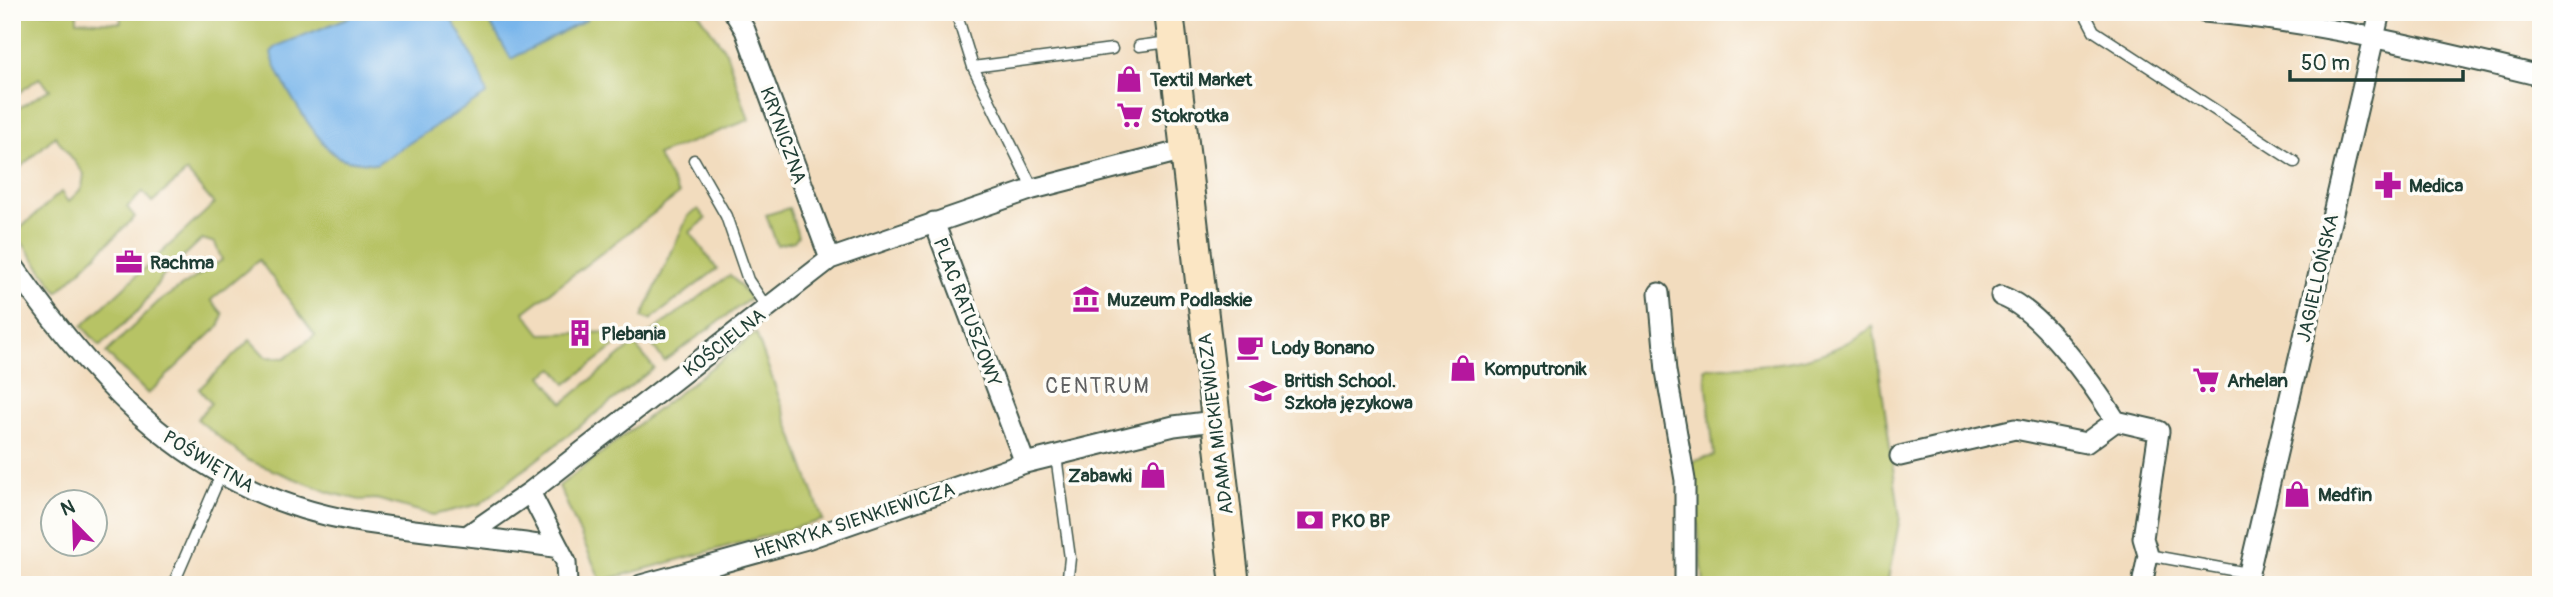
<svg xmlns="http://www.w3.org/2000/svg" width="2553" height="597" viewBox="0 0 2553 597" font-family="Pangolin,sans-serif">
  <rect width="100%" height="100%" fill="#fdfcf7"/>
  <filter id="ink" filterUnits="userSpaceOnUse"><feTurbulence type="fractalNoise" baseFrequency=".0143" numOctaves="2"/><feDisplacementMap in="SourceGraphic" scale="14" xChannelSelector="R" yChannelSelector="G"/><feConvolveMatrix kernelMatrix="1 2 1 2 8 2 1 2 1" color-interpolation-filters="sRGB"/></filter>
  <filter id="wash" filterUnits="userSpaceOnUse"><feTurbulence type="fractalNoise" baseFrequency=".00686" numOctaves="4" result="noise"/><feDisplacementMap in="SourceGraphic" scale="28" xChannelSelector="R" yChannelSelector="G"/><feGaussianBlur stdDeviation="1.57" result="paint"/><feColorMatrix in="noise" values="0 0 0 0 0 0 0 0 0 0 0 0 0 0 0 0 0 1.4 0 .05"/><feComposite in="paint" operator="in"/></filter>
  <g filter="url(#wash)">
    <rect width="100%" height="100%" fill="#f2dcbe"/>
    <!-- green -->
    <path fill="#b7c365" stroke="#6b804c" stroke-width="2" d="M12 12H77V21L121 23 120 12H698L726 52 749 120 657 155 679 194 524 312 541 334 619 332 612 338 613 348 566 384 554 368 542 376 563 403 634 344 654 368 480 504 433 515 376 499 360 500 331 493 247 460 197 419 211 403 199 389 250 340 266 357 285 358 315 335 259 260 211 300 223 314 220 325 148 394 106 353 158 302 222 260 215 243 202 239 162 277 140 309 100 346 82 326 214 204 187 172 152 202 143 192 127 207 135 217 58 292 15 233 61 192 68 202 82 188 84 174 55 136 12 175V112L50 89 39 78 12 98Z
      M789 208 798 236 794 241 777 245 766 215Z
      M698 209 706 219 690 232 717 269 650 320 642 317 688 216Z
      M730 275 751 298 664 361 646 336Z
      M1873 326 1900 517 1887 585H1704L1692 471 1693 461 1714 456 1705 368C1769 364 1819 367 1873 326Z
      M756 333 823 520 601 581 559 486Z"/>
    <!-- water -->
    <path fill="#78b5eb" stroke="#4c7990" stroke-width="2" d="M362 12H446C465 38 477 64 487 94L376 164C365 162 348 162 338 157 320 147 273 72 271 52L277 46Z
      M484 12H590L586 20 511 59Z"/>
  </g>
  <g filter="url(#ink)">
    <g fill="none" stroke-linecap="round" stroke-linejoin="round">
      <defs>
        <path id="service" d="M956 12 973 67 1033 189
          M2084 12 2094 31 2295 162
          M1139 46 1169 42
          M973 67 1112 49
          M694 160 726 216 748 280 767 308
          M1056 456 1070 558 1067 585
          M2148 555 2248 573
          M173 585 222 472"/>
        <path id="minor" d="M734 12 745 30 830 259
          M2204 12C2319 22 2429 49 2541 76
          M934 222 1025 463 1174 426 1214 421
          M12 264C98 388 197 494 354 521 422 533 491 537 559 548
          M1659 293 1666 371 1685 480V585
          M2001 296C2041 310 2093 384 2116 421L2159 431 2143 538 2148 555 2142 585
          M1900 456 2015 429 2086 443 2116 421
          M530 492 566 562 567 585
          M468 535 530 492 830 259 1033 189 1184 150
          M641 585 807 539 1025 463
          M2246 585 2380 12"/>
        <path id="secondary" d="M1169 12 1235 585"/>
      </defs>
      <!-- service casing -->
      <use href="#service" stroke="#3f5549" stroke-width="13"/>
      <!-- minor casing -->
      <use href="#minor" stroke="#3f5549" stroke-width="23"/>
      <!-- secondary casing -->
      <use href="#secondary" stroke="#3f5549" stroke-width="32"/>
      <!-- service -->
      <use href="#service" stroke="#fff" stroke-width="10"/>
      <!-- minor -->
      <use href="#minor" stroke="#fff" stroke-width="19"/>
      <!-- secondary -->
      <use href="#secondary" stroke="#fbe6c4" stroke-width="28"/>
    </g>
  </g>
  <!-- icons -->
  <defs>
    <symbol id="shop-bare" viewBox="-9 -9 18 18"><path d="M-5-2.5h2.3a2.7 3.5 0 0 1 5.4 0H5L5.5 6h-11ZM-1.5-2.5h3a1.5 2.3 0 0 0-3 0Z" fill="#b5179e" stroke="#fdfcf7" stroke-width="2.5" paint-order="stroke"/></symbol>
    <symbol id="supermarket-bare" viewBox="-9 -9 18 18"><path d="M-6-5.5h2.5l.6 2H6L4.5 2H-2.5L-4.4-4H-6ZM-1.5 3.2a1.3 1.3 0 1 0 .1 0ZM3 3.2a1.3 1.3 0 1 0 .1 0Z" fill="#b5179e" stroke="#fdfcf7" stroke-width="2.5" paint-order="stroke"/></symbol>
    <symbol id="pharmacy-bare" viewBox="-9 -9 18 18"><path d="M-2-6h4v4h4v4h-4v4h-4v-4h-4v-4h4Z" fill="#b5179e" stroke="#fdfcf7" stroke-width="2.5" paint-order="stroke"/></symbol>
    <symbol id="office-bare" viewBox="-9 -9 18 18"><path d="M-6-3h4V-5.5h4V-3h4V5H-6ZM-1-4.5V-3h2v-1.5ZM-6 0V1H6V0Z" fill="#b5179e" stroke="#fdfcf7" stroke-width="2.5" paint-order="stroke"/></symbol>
    <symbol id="museum-bare" viewBox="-9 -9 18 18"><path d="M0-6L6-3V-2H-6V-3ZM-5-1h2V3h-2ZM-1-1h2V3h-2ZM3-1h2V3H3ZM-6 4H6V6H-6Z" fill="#b5179e" stroke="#fdfcf7" stroke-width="2.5" paint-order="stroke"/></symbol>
    <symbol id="building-bare" viewBox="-9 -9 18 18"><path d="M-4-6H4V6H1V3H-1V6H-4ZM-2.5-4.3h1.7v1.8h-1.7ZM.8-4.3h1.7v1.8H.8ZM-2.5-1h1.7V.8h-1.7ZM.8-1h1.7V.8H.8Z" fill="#b5179e" stroke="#fdfcf7" stroke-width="2.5" paint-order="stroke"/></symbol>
    <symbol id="cafe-bare" viewBox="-9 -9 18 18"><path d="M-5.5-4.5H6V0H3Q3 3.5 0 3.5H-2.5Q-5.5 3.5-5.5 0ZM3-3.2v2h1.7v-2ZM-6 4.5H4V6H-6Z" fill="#b5179e" stroke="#fdfcf7" stroke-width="2.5" paint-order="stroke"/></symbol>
    <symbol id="school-bare" viewBox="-9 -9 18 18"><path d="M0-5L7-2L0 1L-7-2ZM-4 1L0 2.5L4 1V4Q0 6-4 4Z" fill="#b5179e" stroke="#fdfcf7" stroke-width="2.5" paint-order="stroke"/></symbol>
    <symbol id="bank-bare" viewBox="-9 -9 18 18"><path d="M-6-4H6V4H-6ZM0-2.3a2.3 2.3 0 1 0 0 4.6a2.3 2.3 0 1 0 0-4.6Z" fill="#b5179e" stroke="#fdfcf7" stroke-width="2.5" paint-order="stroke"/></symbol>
  </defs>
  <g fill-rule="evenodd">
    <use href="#shop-bare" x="1110" y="60" width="38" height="38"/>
    <use href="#supermarket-bare" x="1111" y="96" width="38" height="38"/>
    <use href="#pharmacy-bare" x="2369" y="166" width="38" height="38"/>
    <use href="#office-bare" x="110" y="243" width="38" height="38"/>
    <use href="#museum-bare" x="1067" y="280" width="38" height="38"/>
    <use href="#building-bare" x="561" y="314" width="38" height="38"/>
    <use href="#cafe-bare" x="1231" y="328" width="38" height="38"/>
    <use href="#shop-bare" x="1444" y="349" width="38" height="38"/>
    <use href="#supermarket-bare" x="2187" y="361" width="38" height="38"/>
    <use href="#school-bare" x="1244" y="372" width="38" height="38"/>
    <use href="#shop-bare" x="1134" y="456" width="38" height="38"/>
    <use href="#shop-bare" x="2278" y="475" width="38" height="38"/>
    <use href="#bank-bare" x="1291" y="501" width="38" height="38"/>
  </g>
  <g text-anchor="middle" stroke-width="7" stroke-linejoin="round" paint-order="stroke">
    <!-- poi labels -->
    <g font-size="19" font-weight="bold" fill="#1f3d34" stroke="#fdfcf7" text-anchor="start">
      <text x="1150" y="86">Textil Market</text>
      <text x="1151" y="122">Stokrotka</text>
      <text x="2409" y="192">Medica</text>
      <text x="150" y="269">Rachma</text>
      <text x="1107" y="306">Muzeum Podlaskie</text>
      <text x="601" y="340">Plebania</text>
      <text x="1271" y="354">Lody Bonano</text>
      <text x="1484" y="375">Komputronik</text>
      <text x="1284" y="387">British School.<tspan x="1284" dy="22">Szkoła językowa</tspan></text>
      <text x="2227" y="387">Arhelan</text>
      <text x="1132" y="482" text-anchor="end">Zabawki</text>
      <text x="2318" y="501">Medfin</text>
      <text x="1331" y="527">PKO BP</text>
    </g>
    <!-- street labels -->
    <g font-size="19" fill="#1f3d34" stroke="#fdfcf7">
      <text transform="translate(784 135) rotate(70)" y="7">KRYNICZNA</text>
      <text transform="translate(2317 278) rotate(-77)" y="7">JAGIELLOŃSKA</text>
      <text transform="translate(968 312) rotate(69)" y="7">PLAC RATUSZOWY</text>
      <text transform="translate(724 342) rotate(-38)" y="7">KOŚCIELNA</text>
      <text transform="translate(1215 424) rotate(-97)" y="7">ADAMA MICKIEWICZA</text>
      <text transform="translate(209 461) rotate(31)" y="7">POŚWIĘTNA</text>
      <text transform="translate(854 520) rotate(-18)" y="7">HENRYKA SIENKIEWICZA</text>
    </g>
    <!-- neighbourhood labels -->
    <g font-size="21" letter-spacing="2" fill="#5f6061" stroke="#fdfcf7">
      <text x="1098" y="393">CENTRUM</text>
    </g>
  </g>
  <!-- margin -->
  <rect width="2553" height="597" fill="none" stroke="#fdfcf7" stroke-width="42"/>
  <!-- north arrow -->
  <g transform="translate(74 523) rotate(337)"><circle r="33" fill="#fdfcf7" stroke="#a4b0a9" stroke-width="2"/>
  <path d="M0-5L12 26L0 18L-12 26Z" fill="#b5179e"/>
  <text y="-10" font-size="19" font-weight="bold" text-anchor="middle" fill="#1f3d34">N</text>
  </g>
  <!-- scale -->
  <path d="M2290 70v10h173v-10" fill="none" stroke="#1f3d34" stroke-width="3.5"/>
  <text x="2301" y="70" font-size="21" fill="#1f3d34" stroke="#fdfcf7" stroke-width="5" paint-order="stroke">50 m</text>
</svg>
